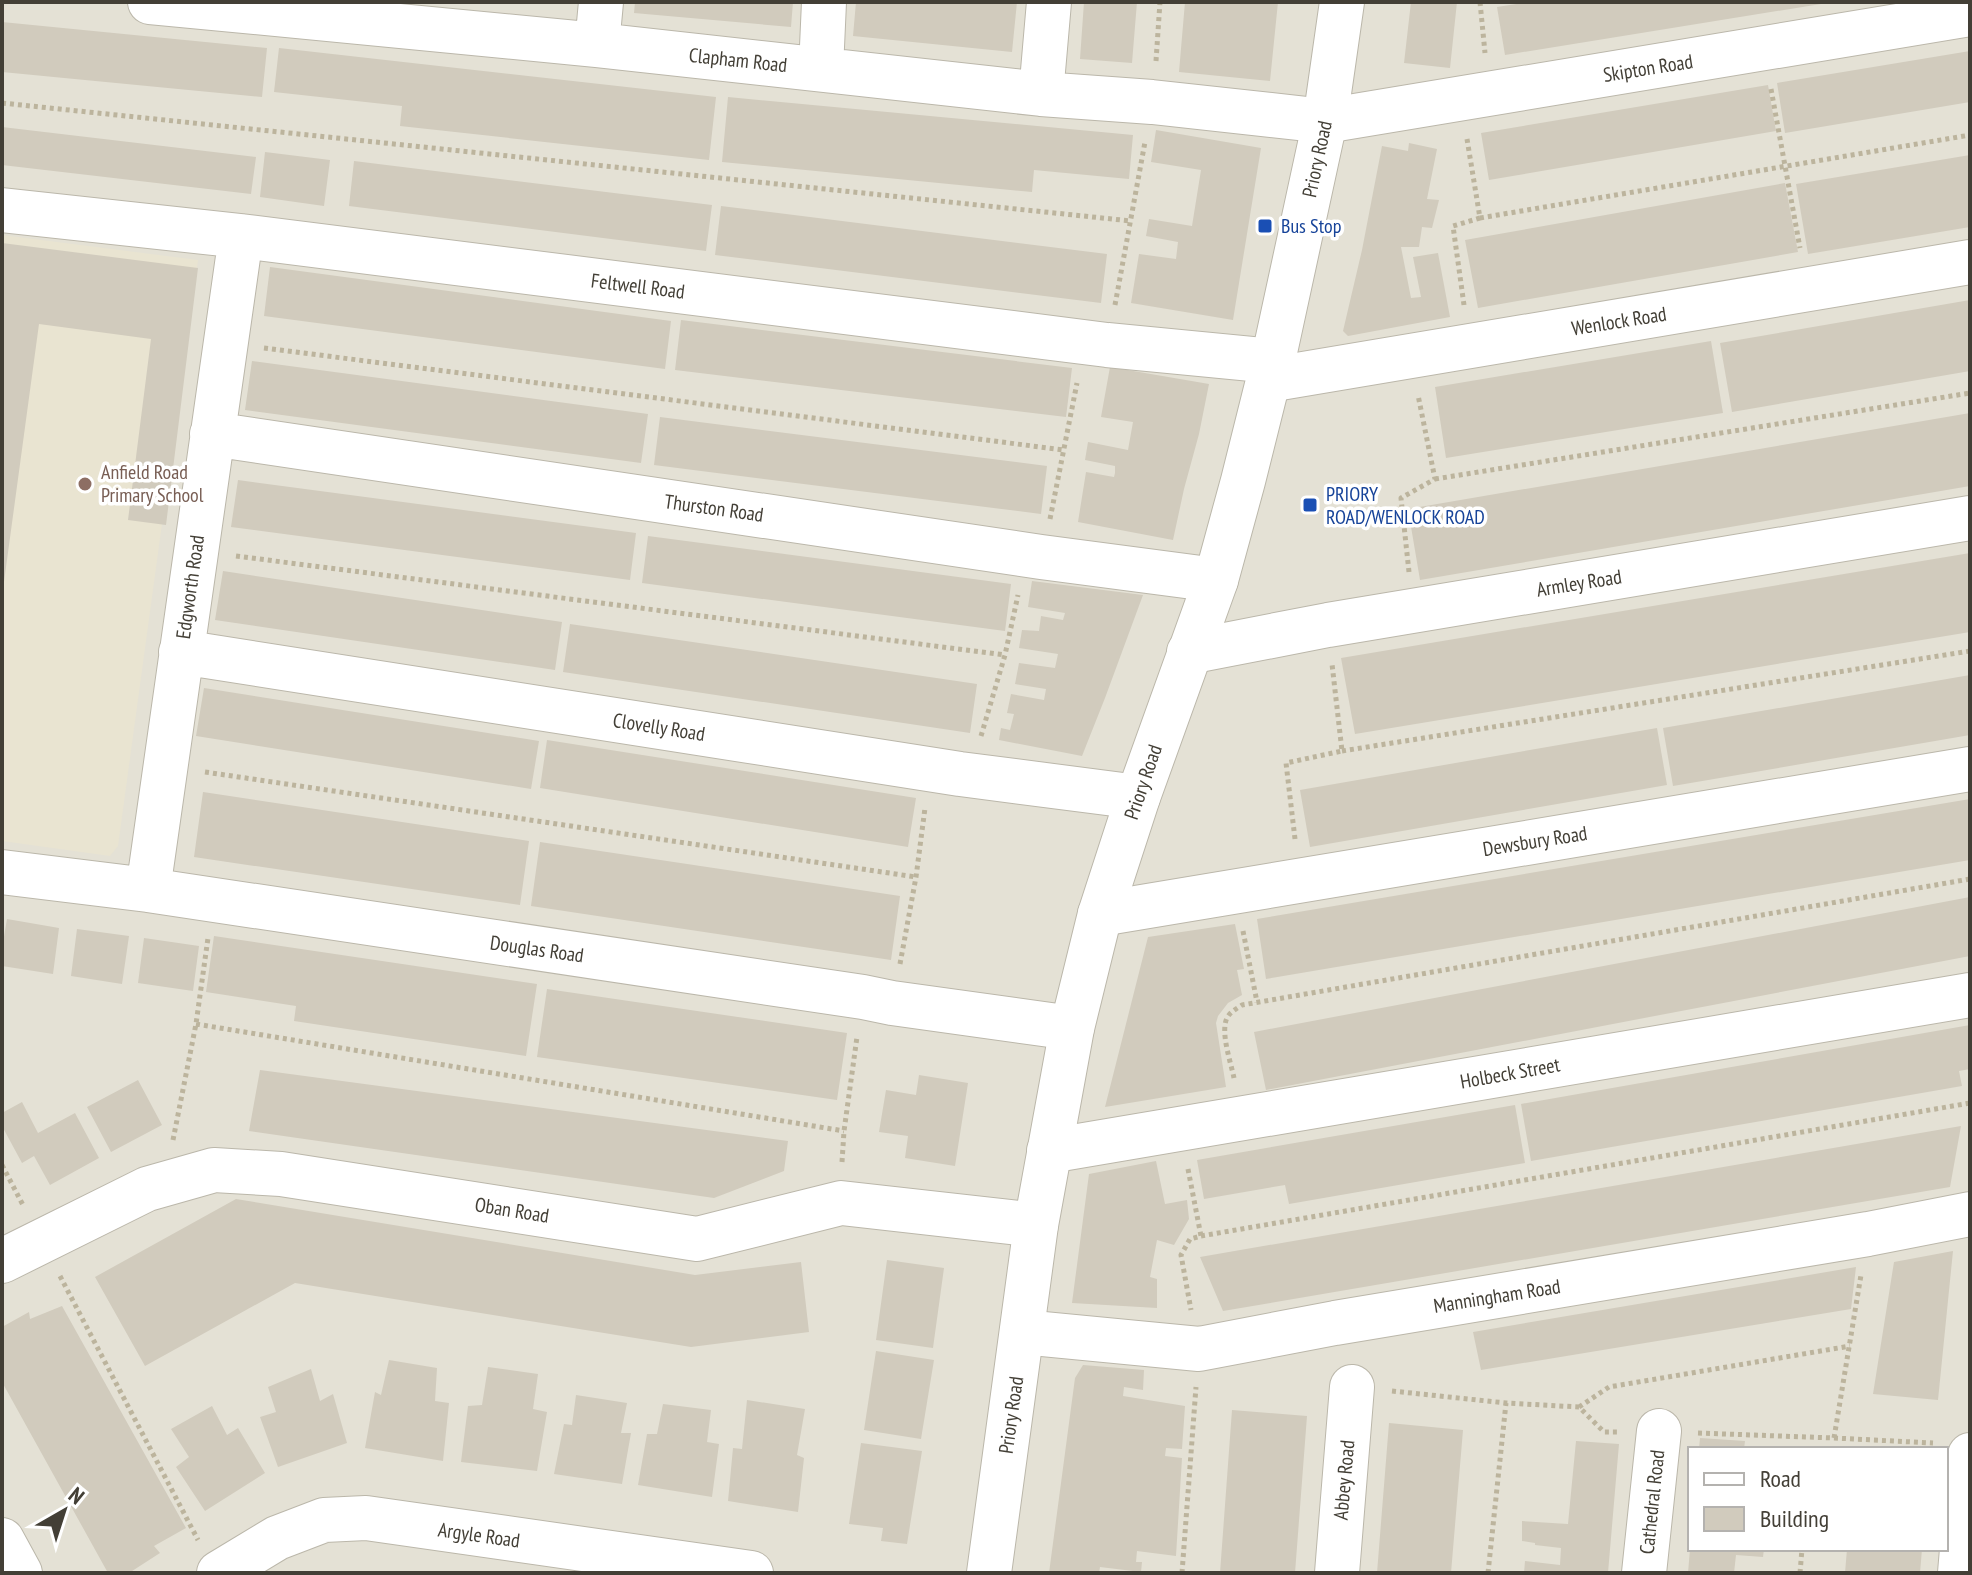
<svg xmlns="http://www.w3.org/2000/svg" width="1972" height="1575" viewBox="0 0 1972 1575" font-family="'PT Sans Narrow',sans-serif">
  <rect width="100%" height="100%" fill="#f1efe6"/>
  <!-- residential -->
  <path fill="#e4e1d5" fill-rule="evenodd" d="M2 2H1970V1573H2ZM1690 1449H1946V1549H1690Z"/>
  <!-- education -->
  <path fill="#e9e4d1" d="M2 235 198 260 118 846 110 856 2 841Z"/>
  <!-- building -->
  <path fill="#d1cbbd" d="M635 2H793L791 27 634 13Z
    M856 2H1017L1012 52 853 36Z
    M1084 2H1137L1132 63 1080 59Z
    M1185 2H1278L1270 81 1179 72Z
    M1411 2H1457L1450 68 1404 63Z
    M1529 2H1820L1821 4 1505 55 1497 7Z
    M2 22 267 48 262 97 2 72Z
    M279 48 716 97 709 160 400 126 402 106 274 92Z
    M1970 51V102L1785 133 1777 83Z
    M1768 85 1776 131 1489 180 1481 133Z
    M728 97 1133 135 1129 179 1034 170 1032 192 722 162Z
    M2 127 256 157 251 194 2 165Z
    M1156 130 1261 148 1233 320 1131 303 1139 254 1176 259 1178 242 1146 236 1149 219 1192 226 1201 170 1151 162Z
    M1409 143 1437 149 1427 199 1439 200 1432 228 1422 227 1419 247H1401L1411 298 1421 297 1413 257 1438 253 1450 317 1348 336 1343 331 1362 250 1382 146 1408 151Z
    M265 152 330 160 324 206 260 197Z
    M1970 155V227L1808 254 1796 184Z
    M354 161 712 205 706 251 349 206Z
    M1785 183 1798 252 1478 308 1465 240Z
    M721 206 1107 254 1101 303 715 255Z
    M2 243 198 268 166 525 128 520 151 339 39 324 4 582H2Z
    M270 267 671 321 665 369 264 316Z
    M1970 300V371L1732 412 1720 343Z
    M681 320 1072 368 1066 417 675 370Z
    M1711 341 1723 413 1446 458 1435 387Z
    M252 361 648 414 641 463 245 410Z
    M1110 367 1209 384 1199 434 1184 489 1173 540 1078 522 1086 472 1114 477 1115 473V466L1085 460 1088 442 1128 450 1133 422 1101 417Z
    M1970 413V486L1420 580 1408 509Z
    M660 417 1047 466 1041 514 654 465Z
    M238 480 636 533 630 580 231 527Z
    M648 536 1011 584 1005 631 642 583Z
    M1970 553V632L1355 734 1341 658Z
    M223 571 562 622 555 670 215 620Z
    M1032 581 1143 595 1105 698 1082 756 999 740 1001 728 1010 730 1014 714 1007 713 1011 694 1044 700 1046 689 1015 684 1019 663 1055 668 1058 654 1019 648 1022 630 1039 631 1041 616 1063 620 1065 613 1028 607Z
    M570 624 977 684 970 733 563 672Z
    M1970 675V735L1673 786 1663 728Z
    M204 688 539 741 531 789 196 736Z
    M1657 728 1667 785 1310 847 1300 790Z
    M547 740 916 798 908 847 540 788Z
    M203 792 529 841 520 905 194 857Z
    M1970 799V860L1266 979 1257 919Z
    M540 842 900 896 891 960 531 906Z
    M1970 897V956L1266 1090 1254 1032Z
    M7 919 59 928 53 974 2 966V948Z
    M1235 924 1244 969 1237 970 1242 995 1228 1003 1218 1016 1216 1023 1226 1087 1105 1107 1148 937Z
    M77 929 129 936 122 984 71 976Z
    M214 936 537 984 526 1056 294 1021 296 1006 206 992Z
    M144 938 199 946 193 991 138 983Z
    M547 989 847 1033 837 1100 537 1057Z
    M1970 1025V1069L1959 1071 1962 1086 1531 1161 1521 1104Z
    M260 1070 788 1141 784 1171 714 1198 249 1131Z
    M919 1075 968 1083 955 1166 905 1158 908 1136 879 1132 886 1090 916 1095Z
    M138 1080 162 1125 111 1152 87 1107Z
    M22 1102 38 1133 75 1113 99 1158 50 1185 34 1156 22 1163 2 1126V1113Z
    M1515 1105 1525 1163 1289 1204 1285 1185 1204 1199 1197 1160Z
    M1961 1126 1950 1187 1223 1311 1200 1257Z
    M1156 1161 1165 1204 1187 1200 1189 1219 1174 1245 1157 1240 1150 1277 1157 1279V1308L1072 1303 1089 1174Z
    M236 1199 695 1275 801 1262 809 1332 691 1347 295 1283 145 1366 95 1277Z
    M1953 1251 1938 1400 1873 1394 1894 1262Z
    M887 1260 944 1268 933 1348 876 1340Z
    M1856 1267 1851 1309 1481 1370 1473 1332Z
    M62 1306 186 1528 154 1546 160 1553 129 1573H108L2 1382V1327L29 1312 30 1319Z
    M876 1351 934 1360 921 1439 864 1430Z
    M389 1360 437 1368 435 1401 449 1403 443 1461 365 1448 375 1392 381 1395Z
    M1083 1365 1144 1370 1143 1390 1124 1387 1123 1396 1185 1406 1182 1449 1166 1448 1165 1456 1182 1458 1176 1556 1137 1551 1136 1562H1142L1141 1572 1100 1567 1099 1573H1049L1075 1378Z
    M488 1367 538 1374 533 1409 547 1412 537 1471 461 1462 468 1406 482 1405Z
    M311 1369 320 1401 333 1394 347 1443 278 1467 260 1417 276 1412 268 1387Z
    M576 1395 627 1403 621 1433H631L622 1484 554 1474 564 1424 572 1425Z
    M747 1400 805 1409 797 1455 804 1458 798 1512 728 1501 733 1448 742 1449Z
    M663 1404 711 1410 707 1442 719 1444 712 1497 638 1485 647 1434H657Z
    M212 1406 227 1435 238 1428 265 1473 205 1511 176 1467 189 1457 171 1429Z
    M1232 1410 1307 1416 1295 1573H1220Z
    M1389 1423 1463 1430 1451 1573H1377Z
    M1700 1438 1745 1441 1744 1449H1699Z
    M1576 1441 1619 1444 1608 1573H1524L1525 1561 1560 1565 1561 1548 1535 1545V1543L1522 1541V1521L1568 1524Z
    M861 1443 922 1451 907 1544 881 1541 883 1528 849 1524Z
    M1690 1549H1764L1763 1557 1736 1555 1734 1573H1688Z
    M1847 1549H1922L1920 1573H1845Z"/>
  <g fill="none" stroke-linecap="round" stroke-linejoin="round">
    <defs>
      <path id="minor" d="M150 2 597 45 1041 94 1152 102 1325 121 1970 14
        M597 45 601 2
        M821 69 824 2
        M1041 94 1049 2
        M2 210 241 236 1107 345 1273 361
        M1268 380 1970 262
        M212 434 1041 557 1216 580
        M181 652 960 774 1138 797
        M1189 652 1328 625 1970 518
        M2 872 148 890 863 997 892 1003 1072 1028
        M148 890 241 236
        M1100 914 1970 769
        M1049 1151 1970 995
        M2 1261 147 1189 214 1170 281 1174 697 1239 841 1203 1036 1225
        M1022 1332 1199 1349 1335 1323 1868 1234 1970 1214
        M219 1573 277 1538 324 1520 366 1518 751 1573
        M1337 1573 1352 1387
        M1644 1573 1659 1431
        M1960 1573 1970 1455"/>
      <path id="tertiary" d="M2 1540 20 1573
        M989 1573 1036 1225 1072 1028 1100 914 1138 797 1216 580 1243 481 1273 361 1325 121 1342 2"/>
    </defs>
    <!-- minor casing -->
    <use href="#minor" stroke="#bbb7aa" stroke-width="46"/>
    <!-- tertiary casing -->
    <use href="#tertiary" stroke="#bbb7aa" stroke-width="46"/>
    <!-- path -->
    <path stroke="#bcb49d" stroke-width="5" stroke-dasharray="4 4" stroke-linecap="butt" d="M1480 2 1485 53
      M1156 61 1160 2
      M1771 89 1800 248
      M2 103 1131 221
      M1467 139 1480 218 1970 135
      M1115 305 1145 142
      M1464 305 1453 226 1480 218
      M264 348 1064 450
      M1435 479 1970 393
      M1050 519 1077 383
      M236 556 1005 655
      M1409 572 1401 498 1435 479 1418 395
      M981 736 1005 655 1018 595
      M1342 751 1970 651
      M205 772 916 877
      M1295 839 1286 763 1342 751 1332 664
      M1243 931 1257 1002
      M900 964 916 877 925 808
      M196 1024 844 1131
      M1234 1078C1231 1063 1220 1032 1227 1018 1230 1012 1236 1009 1242 1005L1970 879
      M173 1140 196 1024 208 938
      M842 1162 844 1131 857 1037
      M2 1165 24 1207
      M1188 1169 1201 1236 1190 1239 1181 1255 1191 1310
      M1201 1236 1970 1103
      M60 1276 198 1540
      M1392 1391 1506 1403 1579 1407 1604 1432H1620
      M1579 1407 1609 1387 1850 1346
      M1698 1433 1834 1438 1861 1275
      M1834 1438 1933 1443
      M1182 1573 1196 1387
      M1488 1573 1506 1403
      M1800 1573 1802 1549"/>
    <!-- minor -->
    <use href="#minor" stroke="#fff" stroke-width="44"/>
    <!-- tertiary -->
    <use href="#tertiary" stroke="#fff" stroke-width="44"/>
  </g>
  <!-- markers -->
  <g fill="#1a4fb4" stroke="#fff" stroke-width="3">
    <rect x="1257" y="218" width="16" height="16" rx="4"/>
    <rect x="1302" y="497" width="16" height="16" rx="4"/>
  </g>
  <circle fill="#8d6e63" stroke="#fff" stroke-width="3" cx="85" cy="484" r="8"/>
  <g text-anchor="middle" stroke-width="7" stroke-linejoin="round" paint-order="stroke">
    <!-- street labels -->
    <g font-size="20" fill="#433f36" stroke="#fff">
      <text transform="translate(738 60) rotate(6)" y="7">Clapham Road</text>
      <text transform="translate(1648 68) rotate(-9)" y="7">Skipton Road</text>
      <text transform="translate(1317 159) rotate(-78)" y="7">Priory Road</text>
      <text transform="translate(638 286) rotate(7)" y="7">Feltwell Road</text>
      <text transform="translate(1619 321) rotate(-9)" y="7">Wenlock Road</text>
      <text transform="translate(714 508) rotate(8)" y="7">Thurston Road</text>
      <text transform="translate(1579 583) rotate(-9)" y="7">Armley Road</text>
      <text transform="translate(190 587) rotate(-82)" y="7">Edgworth Road</text>
      <text transform="translate(659 727) rotate(9)" y="7">Clovelly Road</text>
      <text transform="translate(1143 782) rotate(-71)" y="7">Priory Road</text>
      <text transform="translate(1535 841) rotate(-9)" y="7">Dewsbury Road</text>
      <text transform="translate(537 949) rotate(8)" y="7">Douglas Road</text>
      <text transform="translate(1510 1073) rotate(-10)" y="7">Holbeck Street</text>
      <text transform="translate(512 1210) rotate(9)" y="7">Oban Road</text>
      <text transform="translate(1497 1296) rotate(-9)" y="7">Manningham Road</text>
      <text transform="translate(1011 1415) rotate(-82)" y="7">Priory Road</text>
      <text transform="translate(1344 1480) rotate(-85)" y="7">Abbey Road</text>
      <text transform="translate(1652 1502) rotate(-84)" y="7">Cathedral Road</text>
      <text transform="translate(479 1535) rotate(8)" y="7">Argyle Road</text>
    </g>
    <!-- transit labels -->
    <g font-size="20" fill="#164399" stroke="#fff" text-anchor="start">
      <text x="1281" y="233">Bus Stop</text>
      <text x="1326" y="501">PRIORY<tspan x="1326" dy="23">ROAD/WENLOCK ROAD</tspan></text>
    </g>
    <!-- education labels -->
    <g font-size="20" fill="#785e54" stroke="#fff" text-anchor="start">
      <text x="101" y="479">Anfield Road<tspan x="101" dy="23">Primary School</tspan></text>
    </g>
  </g>
  <!-- border -->
  <rect width="1972" height="1575" fill="none" stroke="#433f36" stroke-width="8"/>
  <!-- legend -->
  <rect x="1688" y="1447" width="260" height="104" fill="#ffffff" stroke="#b4b2af" stroke-width="2"/>
  <rect x="1704" y="1473" width="40" height="12" fill="#ffffff" stroke="#b4b2af" stroke-width="2"/>
  <text x="1760" y="1487" font-size="24" fill="#433f36">Road</text>
  <rect x="1704" y="1507" width="40" height="24" fill="#d1cbbd" stroke="#b4b2af" stroke-width="2"/>
  <text x="1760" y="1527" font-size="24" fill="#433f36">Building</text>
  <!-- north arrow -->
  <g transform="translate(64 1511) rotate(39)" stroke="#ffffff" stroke-width="6" paint-order="stroke">
  <path d="M0-6L14 30L0 20L-14 30Z" fill="#433f36"/>
  <text y="-12" font-size="22" font-weight="bold" text-anchor="middle" fill="#433f36">N</text>
  </g>
</svg>
